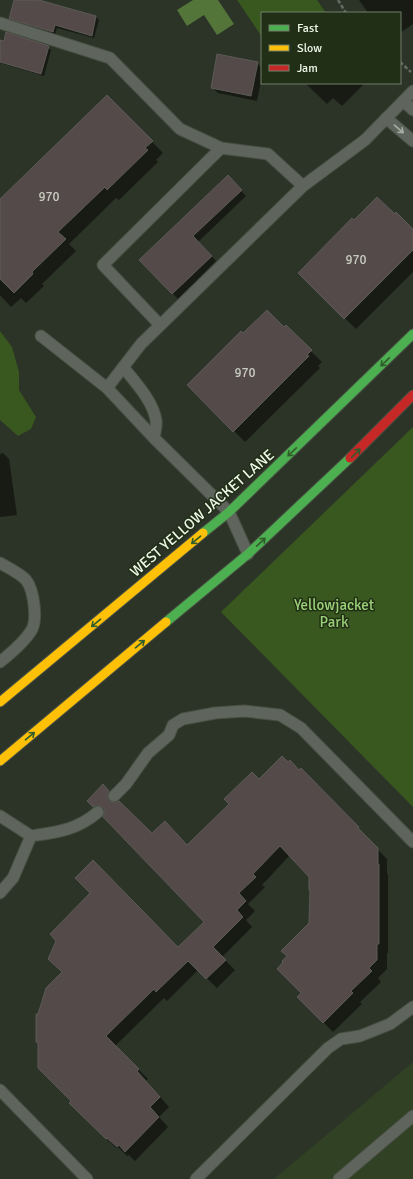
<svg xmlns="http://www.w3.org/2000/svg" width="413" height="1179" viewBox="0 0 413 1179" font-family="Signika,sans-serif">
  <rect width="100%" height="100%" fill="#2c3327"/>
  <!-- built -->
  <path fill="#304124" d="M413 1062V1179H274Z"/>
  <!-- green -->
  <path fill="#39581f" d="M237 0H317L326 13H262V37Z
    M0 331 12 347 19 372V390L36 417 31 429 18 436 0 420Z
    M413 427V807L221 612Z"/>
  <!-- water -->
  <path fill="#53753a" d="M193 0H218L234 24 217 35 204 15 187 26 177 10Z"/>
  <!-- shadow -->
  <path fill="#0007" d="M15 0H36L96 17 99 20 94 38 57 28 55 35 13 21 10 18Z
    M359 0H413V24L400 33V13H368Z
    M0 41 48 47 51 50 44 76 0 63Z
    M257 63 262 68V76L257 101 218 93 212 87Z
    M305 83H365L342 106 333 98 327 104Z
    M107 96 163 153 156 160 158 162 119 200 116 198 69 244 76 251 42 284 44 286 26 303 21 298 11 307 0 295V200Z
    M228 177 246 196 198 242 216 261 178 299 140 260Z
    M354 221 413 230V272L356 329 299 273Z
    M286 327 322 362 318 366 320 368 245 442 188 385 243 334 284 329Z
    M3 453 9 459 17 515 0 517V454Z
    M288 763 299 771 301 770 368 838 367 839 387 859V873L388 875V953H387V969L378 978 381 982 360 1002 362 1004 333 1032 298 997 303 993 288 956 310 923V876L290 855 262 885 265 887 248 904 255 911 246 920 252 927 222 957 235 970 217 988 198 970 167 1001 164 998 115 1046 148 1079 146 1081 169 1107 159 1117 168 1127 135 1161 129 1155 127 1156 118 1147 116 1148 71 1103 72 1101 37 1041 178 948 205 922 88 801 103 786 152 835 188 846 259 780Z"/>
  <!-- building -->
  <path fill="#544a4a" stroke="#5c5a56" d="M14 0H39L96 16 92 36 55 25 53 32 9 19Z
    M6 32 49 46 41 74 0 62V40L4 41Z
    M217 54 258 62 251 96 211 88Z
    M107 95 153 141 145 148 148 150 107 190 105 187 58 232 66 239 32 272 33 274 14 293 0 279V199Z
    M228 175 242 190 193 236 212 256 172 294 139 260Z
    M377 197 395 214 396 212 413 229V250L344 319 298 273 352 218 354 220Z
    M267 310 284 327 286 325 312 350 307 355 309 356 233 432 187 385 241 331 243 333Z
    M282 756 288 762 290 760 299 770 301 768 359 827 358 828 378 848V864H379V944H377V960L369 968 372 971 351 991 353 993 323 1023 297 997 301 993 277 969 283 962 282 961 287 956 281 951 309 923 310 890H309V877L280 846 253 874 256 877 239 893 246 901 237 910 243 917 213 947 226 960 206 979 188 961 156 992 154 989 106 1036 139 1069 137 1071 160 1097 150 1107 159 1117 125 1152 119 1145 117 1147 107 1138 106 1139 69 1103 71 1101 38 1068V1042H36V1014H38L46 988 62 972 48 959 56 941 50 934 90 893 75 878 93 860 178 947 204 922 103 817 105 811 103 807 97 805 93 807 87 801 103 784 109 791 107 795 109 801 115 803 119 801 152 833 165 821 187 845 229 804 224 799 252 772 259 779Z"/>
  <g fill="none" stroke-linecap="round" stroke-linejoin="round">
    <defs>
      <path id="lane" d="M0 23 110 58 180 129 221 148 268 154 303 186
        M403 101 413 110
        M386 118 413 141
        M160 325 103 265 221 148
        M41 336 107 388 154 438 229 512 248 554
        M123 367C135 382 153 401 156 420 157 426 155 432 154 438
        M107 388 141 344 303 186 365 140 413 91
        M0 563C7 567 21 574 26 580 34 590 38 621 31 631 24 642 10 654 0 662
        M114 796 126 784 148 753 169 735 173 725 183 719 215 713 244 711 280 715 301 728 413 842
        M0 816 31 836C58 832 77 830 98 812
        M0 893 13 878 31 836
        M0 1090 87 1179
        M196 1179 328 1048 341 1039 360 1036 390 1024 413 1007
        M339 1179 413 1116"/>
      <path id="fast" d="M203 533 229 512 413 334
        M166 622 248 554 350 458"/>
      <path id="slow" d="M0 702 203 533
        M0 761 166 622"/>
      <path id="jam" d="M350 458 413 395"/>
    </defs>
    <!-- lane casing -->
    <use href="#lane" stroke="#484f43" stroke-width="13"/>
    <!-- fast casing -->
    <use href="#fast" stroke="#484f43" stroke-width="11"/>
    <!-- slow casing -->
    <use href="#slow" stroke="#484f43" stroke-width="11"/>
    <!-- jam casing -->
    <use href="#jam" stroke="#484f43" stroke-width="11"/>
    <!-- path -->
    <path stroke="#656a62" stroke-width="2.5" stroke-dasharray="4 2" stroke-linecap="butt" d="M338 0 346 13
      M400 62 411 72"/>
    <!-- lane -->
    <use href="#lane" stroke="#5f655c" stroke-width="11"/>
    <!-- fast -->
    <use href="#fast" stroke="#4caf50" stroke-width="9"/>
    <!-- slow -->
    <use href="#slow" stroke="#ffc107" stroke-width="9"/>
    <!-- jam -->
    <use href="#jam" stroke="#c62828" stroke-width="9"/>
  </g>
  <!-- one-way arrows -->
  <defs><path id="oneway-shaft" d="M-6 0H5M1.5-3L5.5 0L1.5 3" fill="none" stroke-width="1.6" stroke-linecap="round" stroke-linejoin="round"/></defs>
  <use stroke="#a6aea2" href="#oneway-shaft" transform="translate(399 129) rotate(41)"/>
  <g stroke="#305c2b">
    <use href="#oneway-shaft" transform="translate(385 362) rotate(136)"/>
    <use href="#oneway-shaft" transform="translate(292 452) rotate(136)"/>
    <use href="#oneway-shaft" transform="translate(356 453) rotate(-45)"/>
    <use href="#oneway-shaft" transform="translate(196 540) rotate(140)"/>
    <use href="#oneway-shaft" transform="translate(261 542) rotate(-43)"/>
    <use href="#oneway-shaft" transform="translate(96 623) rotate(140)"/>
    <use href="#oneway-shaft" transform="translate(140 644) rotate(-40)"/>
    <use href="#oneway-shaft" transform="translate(30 736) rotate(-40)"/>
  </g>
  <g text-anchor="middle" stroke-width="3" stroke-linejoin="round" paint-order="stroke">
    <!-- number labels -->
    <g font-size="13" fill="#c8ccc0">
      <text x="49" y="201">970</text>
      <text x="356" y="264">970</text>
      <text x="245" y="377">970</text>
    </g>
    <!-- street labels -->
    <g font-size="15" fill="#eef8e8" stroke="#212f17">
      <text transform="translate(202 513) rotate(-41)" y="5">WEST YELLOW JACKET LANE</text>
    </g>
    <!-- park labels -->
    <g font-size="15" fill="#9cd077" stroke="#212f17">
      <text x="334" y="610">Yellowjacket<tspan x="334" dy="17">Park</tspan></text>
    </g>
  </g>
  <!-- legend -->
  <rect x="261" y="12" width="140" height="72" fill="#212f17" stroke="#737f6b"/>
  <rect x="269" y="25" width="20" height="6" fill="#4caf50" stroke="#737f6b"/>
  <text x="297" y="32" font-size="12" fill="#eef8e8">Fast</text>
  <rect x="269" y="45" width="20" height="6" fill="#ffc107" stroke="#737f6b"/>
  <text x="297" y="52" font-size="12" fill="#eef8e8">Slow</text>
  <rect x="269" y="65" width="20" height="6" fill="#c62828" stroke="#737f6b"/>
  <text x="297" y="72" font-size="12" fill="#eef8e8">Jam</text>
</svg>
